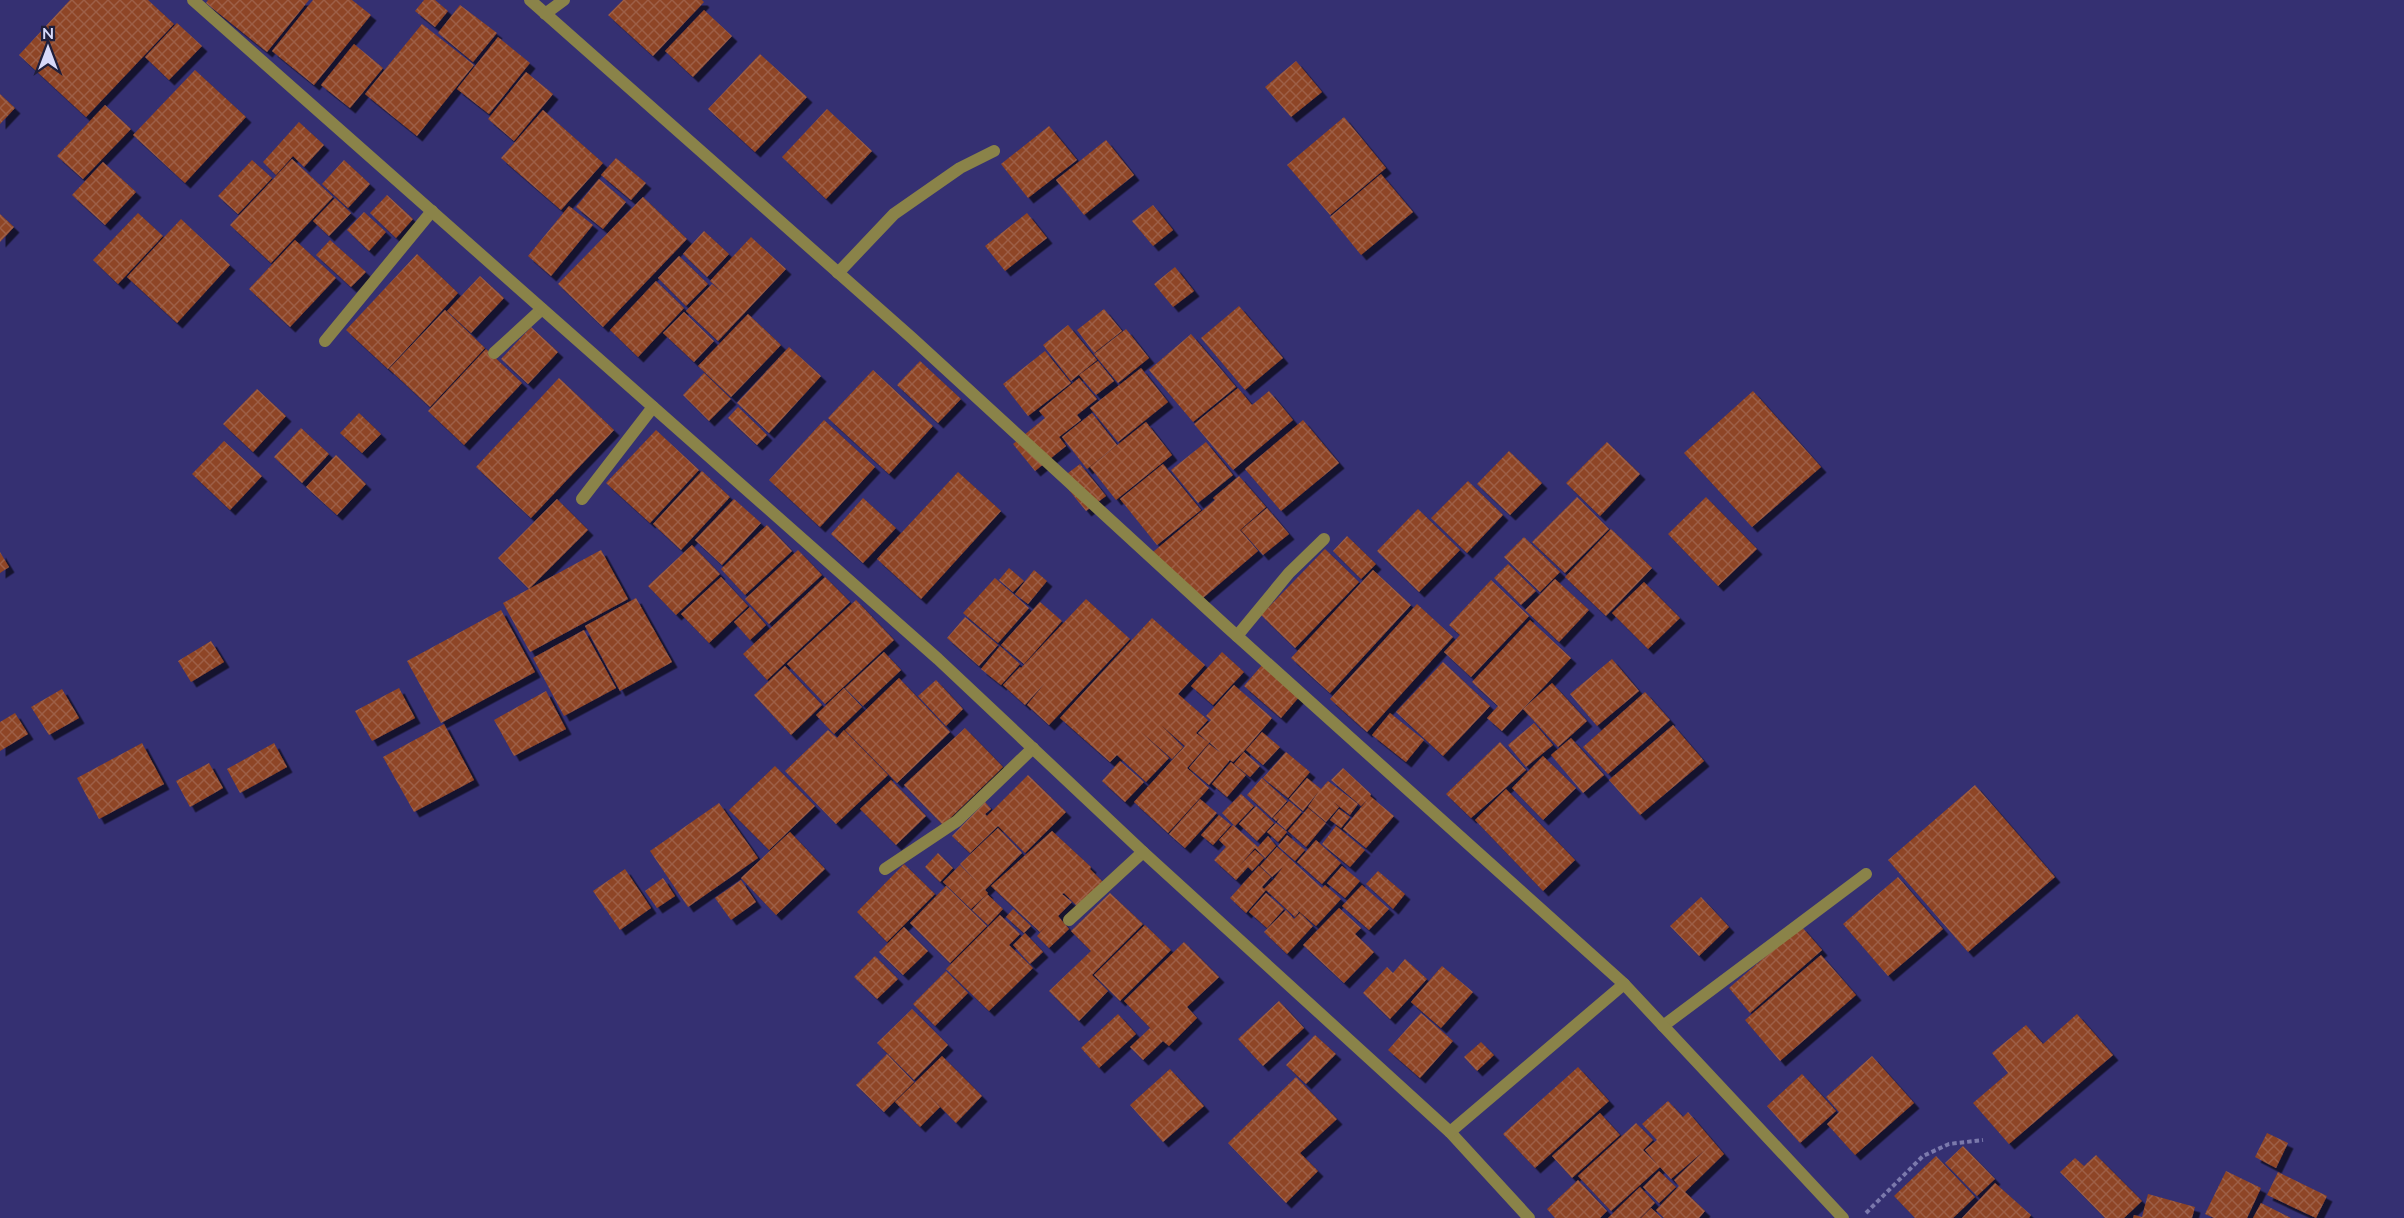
<svg xmlns="http://www.w3.org/2000/svg" width="2404" height="1218" viewBox="0 0 2404 1218" font-family="Mulish,sans-serif">
  <defs>
    <pattern id="building-cross-hatch" width="8" height="8" patternUnits="userSpaceOnUse" patternTransform="scale(1.5)"><rect width="8" height="8" fill="#8e4425"/><path d="M0 0l8 8M0 8l8-8" fill="none" stroke="#9d5e46"/></pattern>
    <filter id="shadow"><feDropShadow dx="5.5" dy="5.5" stdDeviation="0" flood-color="#0009"/></filter>
  </defs>
  <rect width="100%" height="100%" fill="#353072"/>
  <!-- building -->
  <path fill="url(#building-cross-hatch)" filter="url(#shadow)" d="M70 0H148L174 24 86 117 19 55Z
    M208 0H309L267 52 206 3Z
    M313 0H352L371 15 314 85 272 51Z
    M424 0H435L448 11 435 27 415 11Z
    M623 0H702L704 2 653 56 608 15Z
    M460 5 497 33 473 62 438 33Z
    M704 10 732 36 693 77 665 51Z
    M177 23 202 46 169 80 145 57Z
    M422 24 474 65 417 136 365 94Z
    M498 37 530 63 489 114 457 89Z
    M354 44 383 68 350 108 321 85Z
    M760 54 807 97 755 152 708 109Z
    M1296 61 1322 92 1291 117 1265 87Z
    M195 70 246 117 185 183 133 135Z
    M526 72 553 94 514 141 488 119Z
    M0 94 15 108 0 124Z
    M105 105 131 129 83 179 57 156Z
    M827 109 872 151 826 199 782 157Z
    M543 110 603 163 561 210 501 158Z
    M1344 117 1386 168 1330 215 1287 165Z
    M299 122 324 145 304 167 293 156 276 175 263 162Z
    M1049 126 1077 160 1028 198 1001 164Z
    M1106 140 1134 175 1084 215 1056 180Z
    M616 158 646 183 631 200 601 175Z
    M292 159 333 197 271 263 230 225Z
    M252 160 272 178 238 214 218 196Z
    M344 160 370 184 348 208 322 184Z
    M103 162 136 192 105 225 72 195Z
    M1381 174 1413 212 1361 255 1330 217Z
    M599 179 626 202 603 229 576 207Z
    M387 195 413 219 396 238 370 213Z
    M643 197 687 239 603 327 558 284Z
    M335 198 351 213 329 236 313 221Z
    M1153 205 1173 230 1153 246 1132 221Z
    M569 206 593 225 551 276 528 256Z
    M364 212 386 232 369 251 347 230Z
    M138 213 163 236 118 284 93 260Z
    M1027 213 1047 238 1005 271 985 246Z
    M0 214 14 227 0 242Z
    M181 219 230 265 177 323 127 277Z
    M704 231 729 254 707 277 683 254Z
    M751 237 786 269 718 341 686 311 712 284 724 294 710 281Z
    M295 240 336 278 290 327 249 289Z
    M330 240 366 272 351 287 316 255Z
    M417 254 458 293 388 369 346 330Z
    M679 256 708 284 686 306 658 278Z
    M1175 267 1194 291 1173 307 1154 284Z
    M480 276 504 298 471 333 447 311Z
    M656 281 684 308 638 357 610 330Z
    M1239 306 1283 358 1245 390 1201 338Z
    M1104 309 1122 331 1094 353 1077 330Z
    M445 310 485 348 430 407 389 369Z
    M684 312 714 341 694 362 663 333Z
    M748 314 781 345 731 397 698 366Z
    M1068 325 1097 360 1071 381 1043 345Z
    M531 327 558 352 528 384 501 359Z
    M1126 329 1149 358 1118 383 1094 354Z
    M1191 334 1236 387 1193 422 1149 370Z
    M789 347 821 376 769 433 737 403Z
    M486 349 522 383 464 445 428 411Z
    M1045 351 1071 383 1028 416 1003 384Z
    M920 361 961 399 938 423 897 385Z
    M1098 361 1114 381 1096 395 1079 375Z
    M1141 368 1168 402 1118 442 1090 408Z
    M873 370 933 426 889 474 828 418Z
    M704 373 731 399 709 421 683 395Z
    M559 378 614 430 531 518 476 467Z
    M1079 378 1097 399 1077 415 1081 420 1059 437 1066 446 1035 471 1013 444 1045 418 1039 411Z
    M1238 388 1252 405 1269 391 1293 420 1233 470 1194 424Z
    M257 389 286 416 253 452 223 424Z
    M1753 391 1821 467 1752 527 1684 453Z
    M738 407 767 435 757 445 728 418Z
    M359 413 381 434 362 453 340 433Z
    M1092 413 1117 445 1087 469 1062 437Z
    M824 420 875 467 820 527 769 480Z
    M1303 420 1339 463 1281 511 1245 469Z
    M1146 422 1172 455 1116 500 1090 467Z
    M301 428 329 454 302 483 274 457Z
    M656 430 699 470 650 523 606 483Z
    M224 441 262 476 230 510 192 474Z
    M1206 442 1233 475 1198 503 1171 470Z
    M1607 442 1640 474 1600 516 1566 483Z
    M1509 451 1542 483 1510 515 1477 484Z
    M336 455 366 484 337 515 306 487Z
    M1080 464 1106 496 1086 511 1060 479Z
    M1163 464 1201 510 1157 545 1120 499Z
    M702 471 730 497 681 550 653 524Z
    M958 472 1001 511 921 599 877 559Z
    M1239 476 1266 507 1240 530 1258 551 1197 603 1153 552 1215 500 1213 498Z
    M1468 481 1503 515 1467 553 1431 518Z
    M1577 497 1609 529 1565 573 1532 542Z
    M1706 497 1757 549 1718 586 1668 534Z
    M863 498 896 528 863 563 831 534Z
    M557 499 588 530 529 589 498 558Z
    M734 499 761 523 722 565 695 540Z
    M1267 508 1289 534 1263 555 1241 530Z
    M1418 509 1460 550 1419 592 1377 551Z
    M767 525 792 551 745 595 721 569Z
    M1611 529 1652 568 1606 616 1565 577Z
    M1347 536 1376 564 1361 579 1333 551Z
    M1524 537 1560 572 1540 592 1504 557Z
    M692 545 720 574 676 615 648 586Z
    M1325 549 1359 582 1295 648 1261 615Z
    M601 550 628 599 530 652 503 603Z
    M798 550 822 575 769 624 745 599Z
    M0 552 9 567 0 573Z
    M1508 564 1536 591 1521 605 1494 578Z
    M1009 568 1024 581 1013 592 999 580Z
    M1034 570 1047 581 1028 604 1015 594Z
    M1373 570 1411 605 1330 693 1291 658Z
    M721 577 748 606 709 643 681 614Z
    M825 577 850 602 767 680 743 654Z
    M995 578 1029 608 998 643 963 613Z
    M1555 579 1589 610 1559 642 1525 610Z
    M1491 580 1529 616 1471 677 1444 652 1460 635 1449 625Z
    M1644 582 1680 618 1648 649 1612 613Z
    M636 598 672 662 620 691 585 626Z
    M1086 599 1130 639 1049 725 1027 705 1045 683 1025 705 1003 685 1020 667 1021 668Z
    M856 600 894 640 825 704 787 664Z
    M1040 602 1062 621 1024 664 1001 645Z
    M1417 604 1453 637 1367 732 1330 699Z
    M750 607 766 625 750 640 734 622Z
    M501 610 535 672 441 723 407 661Z
    M965 617 998 645 979 666 947 638Z
    M1152 618 1205 665 1178 694 1208 720 1196 733 1209 743 1187 768 1209 788 1168 833 1134 802 1185 746 1161 725 1183 747 1172 759 1140 731 1169 758 1146 782 1117 755 1110 762 1060 718Z
    M1530 620 1571 658 1502 731 1487 718 1498 706 1472 682Z
    M584 630 616 688 564 716 533 658Z
    M211 641 224 662 191 682 178 661Z
    M1000 646 1020 664 1001 685 981 669Z
    M884 652 901 670 863 706 845 688Z
    M1222 652 1244 672 1213 705 1191 686Z
    M1612 659 1639 691 1597 726 1570 694Z
    M1443 662 1490 706 1443 756 1396 712Z
    M1262 665 1299 697 1281 718 1244 686Z
    M785 666 822 705 791 735 754 695Z
    M899 678 950 732 897 783 845 730Z
    M936 680 963 709 946 726 918 696Z
    M1552 683 1587 721 1558 747 1523 709Z
    M1234 685 1272 718 1244 751 1233 762 1230 760 1209 785 1189 768 1209 744 1221 753 1210 743 1212 740 1209 743 1198 733 1211 720 1206 716Z
    M399 688 415 718 372 741 355 711Z
    M844 688 862 707 834 734 816 715Z
    M62 689 79 718 49 735 31 707Z
    M546 691 566 729 514 756 494 720Z
    M1645 692 1670 720 1608 774 1583 747Z
    M15 713 28 734 0 751V722Z
    M1390 713 1424 740 1406 762 1372 735Z
    M1534 723 1553 745 1526 767 1508 745Z
    M444 724 474 780 414 812 383 757Z
    M1673 725 1704 761 1640 815 1609 780Z
    M965 728 1003 767 943 825 904 785Z
    M828 730 837 738 844 730 888 775 836 824 785 771Z
    M1262 732 1280 747 1263 765 1246 750Z
    M1571 738 1604 775 1583 793 1551 755Z
    M1500 742 1526 770 1471 818 1446 794Z
    M142 743 164 784 99 819 77 778Z
    M274 743 287 767 240 793 227 769Z
    M1244 752 1260 766 1250 777 1234 764Z
    M1286 752 1310 772 1288 798 1263 778Z
    M1543 756 1576 788 1543 820 1512 788Z
    M1120 761 1144 782 1125 802 1102 781Z
    M1231 762 1246 775 1227 797 1212 784Z
    M209 763 223 788 190 807 176 781Z
    M775 766 815 806 769 850 729 810Z
    M1343 768 1371 794 1370 796 1394 816 1366 848 1343 829 1368 799 1361 806 1331 780Z
    M1028 775 1066 812 1025 853 998 826 970 853 952 836 985 802 991 809 985 814 987 816Z
    M1262 778 1287 801 1272 818 1247 795Z
    M1307 778 1321 789 1328 781 1358 804 1350 815 1331 800 1339 807 1326 822 1308 807 1319 791 1303 811 1289 799Z
    M891 780 926 816 896 845 860 809Z
    M1975 785 2055 877 1968 952 1888 860Z
    M1506 789 1575 860 1543 891 1475 820Z
    M1241 794 1254 806 1235 826 1222 813Z
    M1200 799 1217 813 1185 848 1169 834Z
    M1289 801 1302 812 1286 830 1277 822 1279 818 1276 821 1273 818Z
    M719 803 758 858 688 907 650 851Z
    M1256 806 1274 823 1257 841 1239 824Z
    M1308 808 1326 823 1306 847 1288 831Z
    M1339 809 1350 817 1341 828 1330 820Z
    M1219 815 1231 825 1213 845 1201 835Z
    M1276 823 1287 832 1278 842 1267 832Z
    M1233 825 1258 847 1268 836 1276 846 1265 858 1255 848 1239 866 1255 850 1264 858 1252 871 1248 867 1236 880 1214 860 1226 847 1219 840Z
    M1336 826 1365 850 1350 867 1322 844Z
    M998 828 1022 853 985 890 988 893 971 909 943 882 960 865 977 882 960 864Z
    M1052 831 1091 867 1090 869 1103 882 1077 906 1064 893 1062 894 1072 902 1058 916 1069 929 1049 948 1037 936 1049 923 1040 932 991 886Z
    M790 832 825 869 776 915 741 878Z
    M1287 835 1305 850 1295 861 1278 846Z
    M1316 840 1341 863 1322 884 1297 862Z
    M1277 847 1322 888 1325 885 1341 899 1316 926 1295 908 1299 912 1295 917 1266 890 1246 913 1230 898 1259 866 1271 877 1262 887 1264 889 1274 879 1283 867 1272 877 1260 866Z
    M938 853 953 868 940 882 925 867Z
    M904 864 935 894 887 942 857 912Z
    M1342 866 1360 881 1345 898 1327 883Z
    M625 869 651 908 620 930 593 891Z
    M1378 871 1405 894 1393 909 1366 884Z
    M1898 877 1943 929 1888 976 1843 924Z
    M663 878 675 896 657 908 645 891Z
    M741 880 756 902 731 920 715 898Z
    M1362 885 1389 909 1369 930 1342 906Z
    M946 886 987 926 950 963 910 923Z
    M1110 893 1143 924 1092 975 1108 991 1079 1021 1049 991 1091 951 1071 931Z
    M1266 893 1284 909 1267 928 1249 912Z
    M987 894 1003 909 988 925 972 910Z
    M1701 897 1729 927 1699 956 1670 926Z
    M1339 908 1361 928 1355 934 1374 952 1344 983 1303 945Z
    M1013 909 1031 926 1024 933 1006 917Z
    M1286 910 1294 919 1300 913 1313 926 1287 954 1264 932Z
    M1000 915 1020 934 1009 945 1033 968 989 1011 946 969Z
    M1145 925 1171 950 1120 1001 1094 975Z
    M1801 926 1822 950 1750 1013 1729 988Z
    M904 927 928 951 903 975 879 952Z
    M1025 933 1043 952 1030 964 1013 945Z
    M1184 942 1219 977 1187 1007 1197 1018 1169 1046 1163 1041 1143 1060 1130 1047 1150 1028 1157 1035 1124 1001Z
    M1821 955 1856 995 1780 1061 1745 1020Z
    M875 956 898 979 877 999 854 977Z
    M1405 959 1427 979 1390 1019 1363 993 1387 967 1393 973Z
    M1442 966 1473 992 1441 1028 1411 1002Z
    M946 971 968 993 935 1026 913 1004Z
    M1279 1001 1304 1028 1263 1066 1238 1039Z
    M912 1009 948 1045 914 1080 877 1043Z
    M1421 1013 1453 1041 1420 1078 1388 1050Z
    M1118 1014 1136 1034 1099 1068 1081 1048Z
    M2077 1014 2113 1055 2009 1144 1973 1103 2008 1073 1992 1053 2026 1025 2043 1044Z
    M1315 1035 1336 1054 1306 1084 1286 1065Z
    M1481 1042 1494 1055 1477 1071 1464 1057Z
    M887 1054 914 1082 884 1112 856 1085Z
    M942 1056 982 1096 956 1123 924 1090 940 1107 920 1127 895 1102Z
    M1872 1056 1914 1103 1855 1155 1827 1124 1839 1112 1826 1097Z
    M1578 1067 1609 1101 1535 1168 1503 1134Z
    M1170 1069 1204 1106 1163 1142 1130 1105Z
    M1802 1074 1836 1111 1800 1143 1767 1106Z
    M1296 1077 1337 1119 1300 1153 1318 1171 1286 1203 1228 1143Z
    M1668 1101 1683 1117 1688 1112 1724 1154 1685 1192 1705 1211 1699 1218H1664L1656 1210 1679 1186 1674 1180 1705 1150 1671 1179 1660 1167 1611 1211 1578 1176 1636 1123 1653 1140 1643 1150 1657 1164 1645 1150 1657 1140 1642 1124Z
    M1600 1113 1620 1135 1572 1178 1552 1156Z
    M2267 1133 2288 1143 2276 1168 2255 1157Z
    M1963 1146 1995 1179 1977 1196 1945 1163Z
    M2096 1155 2142 1201 2124 1218H2105L2060 1172 2075 1158 2084 1166Z
    M1936 1156 1975 1197 1953 1218H1915L1894 1196Z
    M1659 1171 1676 1187 1659 1203 1643 1187Z
    M2226 1171 2261 1188 2247 1218H2214L2205 1214Z
    M2278 1172 2327 1196 2316 1218 2267 1195Z
    M1578 1180 1607 1211 1600 1218H1555L1547 1209Z
    M1995 1183 2031 1215 2029 1218H1962Z
    M1640 1187 1655 1203 1640 1218H1608Z
    M2148 1194 2195 1207 2192 1218H2133L2134 1215 2142 1217Z
    M2261 1203 2291 1218H2253Z
    M1651 1208 1662 1218H1641Z"/>
  <g fill="none" stroke-linecap="round" stroke-linejoin="round">
    <!-- path -->
    <path stroke="#7b79ac" stroke-width="4" stroke-dasharray="4.5 3" stroke-linecap="butt" d="M1866 1213 1923 1156 1949 1144 1983 1140"/>
    <!-- service -->
    <path stroke="#8a8349" stroke-width="12" d="M838 273 894 214 960 168 994 151
      M494 353 542 309
      M582 499 653 407
      M1237 636 1289 573 1324 539
      M1069 920 1143 852"/>
    <!-- minor -->
    <path stroke="#8a8349" stroke-width="12" d="M530 0 912 338 1227 627 1624 984
      M545 14 564 0
      M325 341 432 211
      M885 869 957 821 1033 748
      M1663 1026 1866 874
      M1450 1132 1529 1218"/>
    <!-- tertiary -->
    <path stroke="#8a8349" stroke-width="12" d="M193 0 938 659 1143 852 1450 1132 1624 984 1843 1218"/>
  </g>
  <!-- north arrow -->
  <g transform="translate(48 48)" stroke="#1f1f3c" stroke-width="4.5" paint-order="stroke">
  <path d="M0-4.5L10 22L0 15L-10 22Z" fill="#d8dafa"/>
  <text y="-9" font-size="16" font-weight="bold" text-anchor="middle" fill="#d8dafa">N</text>
  </g>
</svg>
